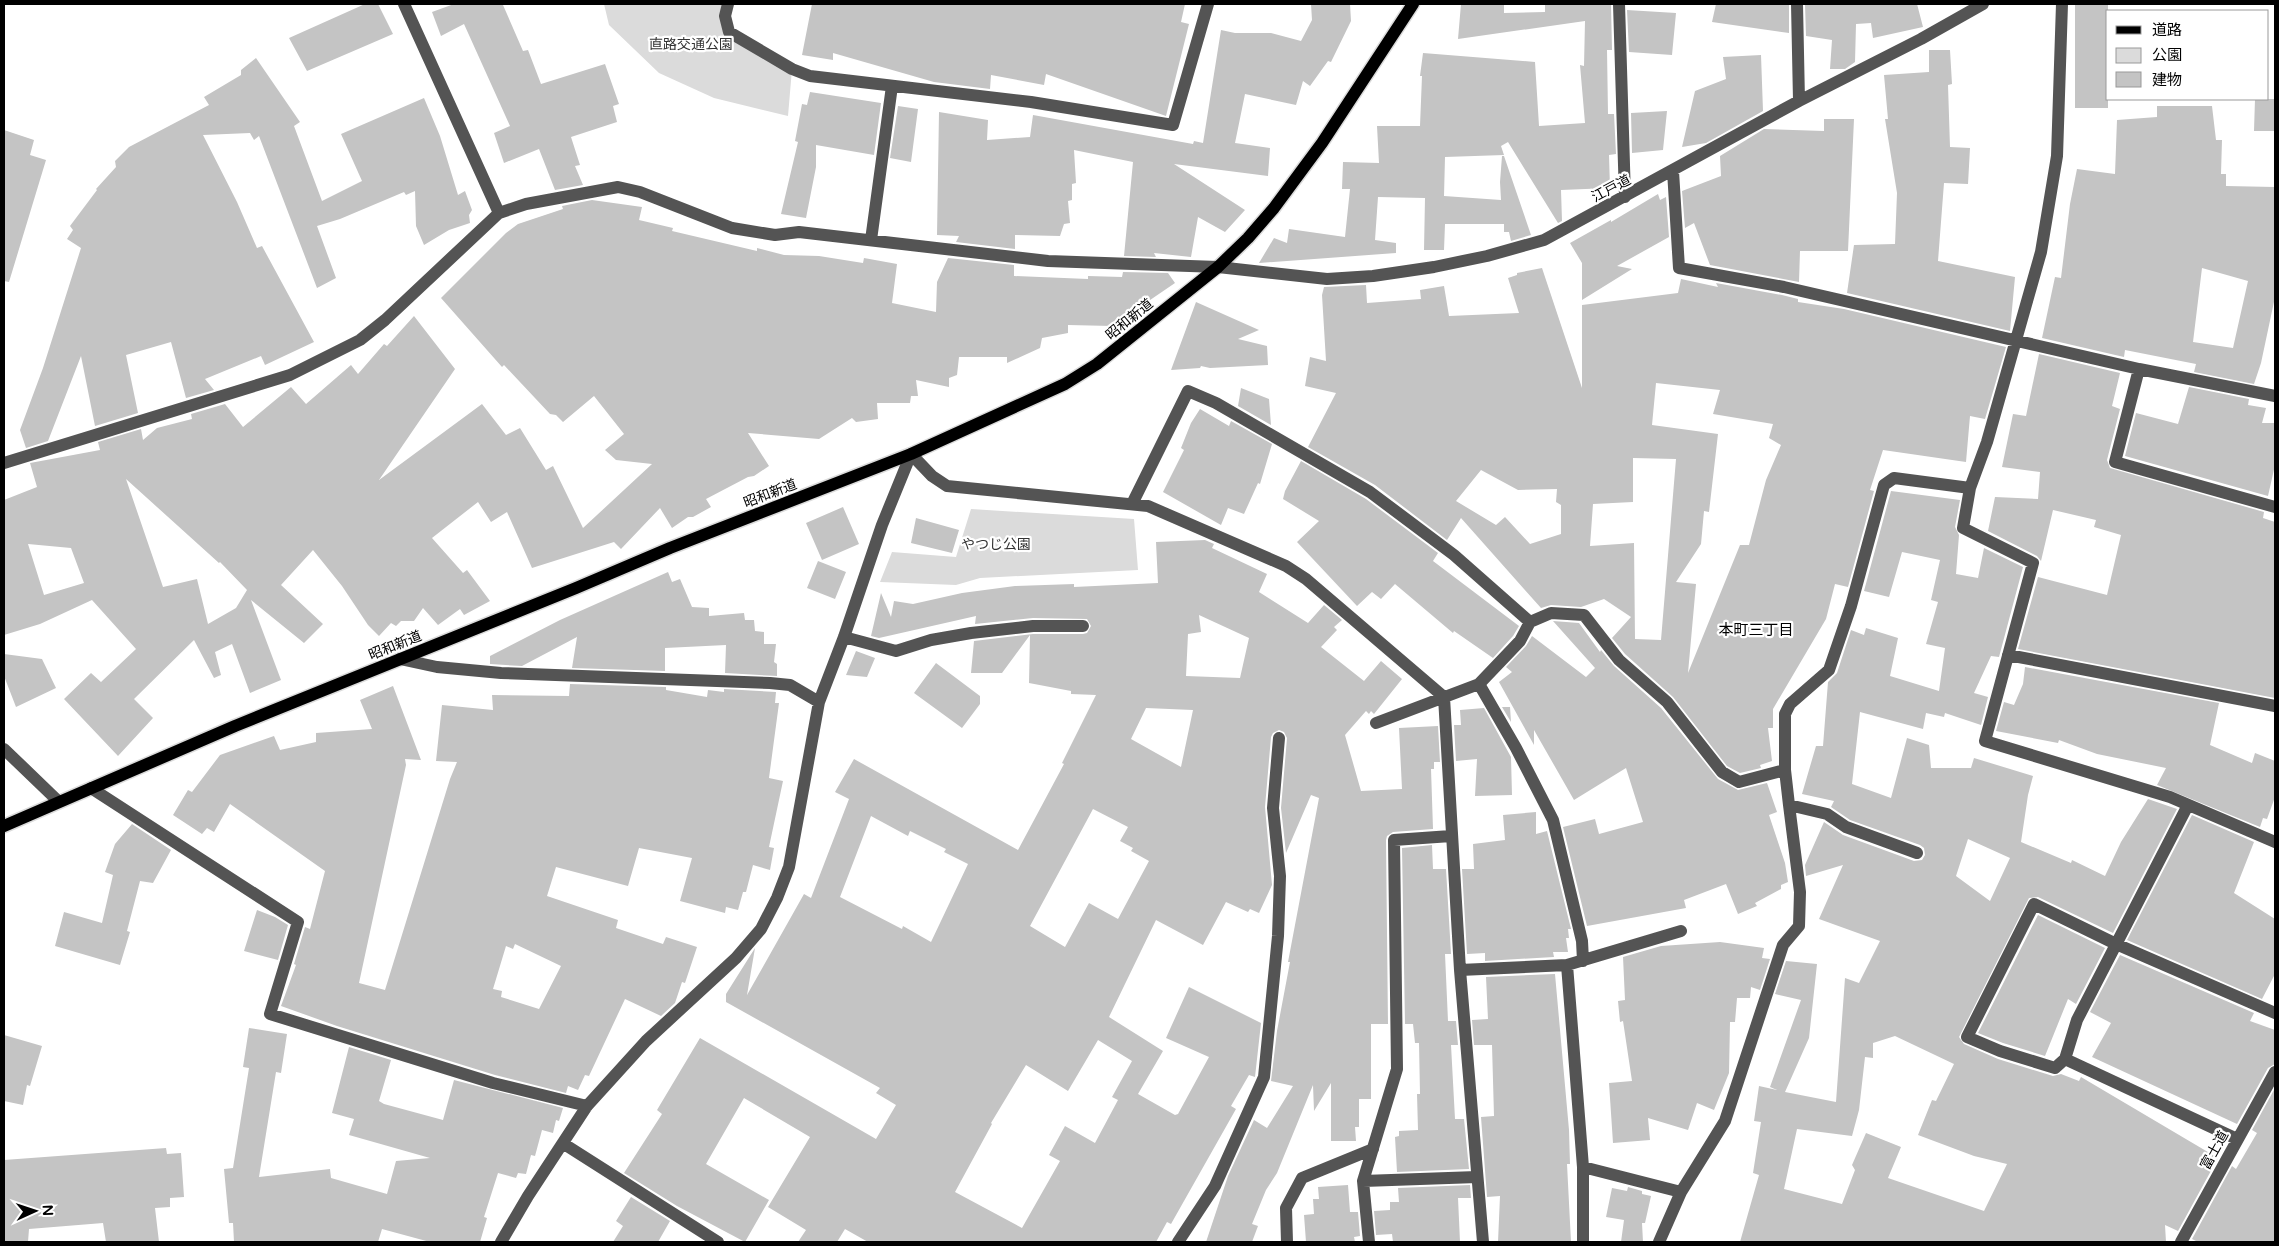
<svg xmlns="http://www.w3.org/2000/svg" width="2279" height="1246" viewBox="0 0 2279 1246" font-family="'Varela Round','Noto Sans JP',sans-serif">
  <rect width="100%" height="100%" fill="#fff"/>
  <!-- green -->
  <path fill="#dbdbdb" d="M604 4H728L730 32 792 69 788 116 714 98 659 73 609 25Z
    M971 509 1134 519 1138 570 980 578 956 585 880 582 892 552 956 557Z"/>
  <!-- building -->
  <path fill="#c4c4c4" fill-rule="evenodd" d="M365 4H378L393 34 307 71 289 38Z
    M454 4H506L503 5 523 51 528 50 541 84 605 64 619 104 613 106 617 122 571 137 580 165 575 166 583 185 555 190 539 149 504 163 494 133 510 126 464 24 441 36 432 12Z
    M812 4H1185L1181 22 1189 24 1166 116 1046 74 1044 85 991 75 990 89 934 82 833 53V60L802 55Z
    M1311 4H1350L1351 21 1331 62 1328 61 1310 86 1303 81 1296 105 1245 94 1235 143 1270 148 1268 176 1174 164 1245 210 1225 232 1198 217 1191 257 1154 253 1156 257 1124 256 1133 162 1074 150 1076 183 1072 184V200L1068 201 1070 223 1064 224 1060 236 1015 235V249L956 242 959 236 937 235 939 112 988 120 987 140 1030 137 1033 115 1193 144 1194 141 1203 143 1221 30 1235 33H1271L1301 41 1312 20Z
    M1461 4H1504V13L1545 12V4H1611L1612 50H1607L1608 114H1614L1616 154 1609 155 1610 188 1561 190 1562 221 1558 223 1508 142 1501 146 1504 155 1445 157 1444 196 1501 200 1500 182 1502 156H1504L1531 235 1511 241 1509 232H1504V224H1445L1444 250H1424L1425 198 1378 197 1375 240 1396 243V253L1259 263 1274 238 1287 243 1289 229 1345 237 1350 189H1342L1343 162 1379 163 1377 126H1420L1422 76H1420L1423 53 1535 62 1539 126 1585 123 1580 65 1584 66 1585 21 1458 39Z
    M1716 4H1789V33L1712 22Z
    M1805 4H1917L1923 27 1873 38 1871 23 1856 24 1855 62 1845 69H1830L1832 40 1806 36Z
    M2075 4H2108V108H2075Z
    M1627 10 1676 13 1672 55 1629 52Z
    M1929 50H1950L1952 84 1948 85 1950 147 1970 148 1968 184 1944 183 1938 261 2015 277 2010 331 1847 293 1854 245 1895 244 1897 193 1885 119H1888L1884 75 1929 72Z
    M1761 55 1763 111 1706 143 1682 147 1695 91 1726 79 1723 57Z
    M256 58 300 122 294 126 322 201 362 181 341 134 424 98 440 136 458 195 465 191 472 210 469 215 470 223 449 230 424 245 416 226 415 191 406 195 404 192 340 219 317 226 336 278 317 288 259 136 254 140 250 133 203 135 237 202 257 248 262 246 314 342 265 365 261 356 205 379 214 390 186 398 171 342 126 355 138 413 95 426 81 356 48 441 26 448 20 430 43 368 81 248 67 239 73 230 70 226 97 190 96 189 116 167 115 161 129 147 209 105 204 97 241 75V70Z
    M810 92 881 103 874 155 816 145V167L806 218 781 214 798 142 795 141 802 104 807 105Z
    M2255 99H2275V131H2254Z
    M898 106 918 109 911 162 890 158Z
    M2157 106H2212L2216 140H2222L2221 174H2226V186L2275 187V297L2261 363 2254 384 2194 372 2196 364 2125 350 2124 357 2042 338 2055 277 2061 278 2070 204 2077 169 2115 174 2117 120 2157 117ZM2202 268 2248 281 2233 348 2193 342Z
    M1667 111 1663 150 1632 153 1631 113Z
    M1824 119H1854L1848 251H1800L1799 282 1710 265 1694 223 1685 228 1682 191 1721 176 1720 156 1764 129 1824 131Z
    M4 130 34 140 30 155 46 160 9 282 4 281Z
    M1658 194 1660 200 1666 197 1669 237 1617 266 1632 269 1582 300V263L1570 243 1611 220V222Z
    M592 200 642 207 639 220 673 228 672 231 757 251V248L784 255 819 256 863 263 864 258 897 264 892 303 936 312 937 282 948 258 1014 265V276L1088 279V276L1122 277 1123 272 1168 273 1175 283 1112 326 1068 325V333L1042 338 1040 348 1007 363V357H959L957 375 949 378V387L916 380 918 396H911L910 403H877L878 419 856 422 852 418 819 439 748 433 769 466 754 476 748 477 706 499 711 507 693 517H688L672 528 660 508 621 549 614 542 532 568 507 512 491 522 478 502 432 538 463 573 467 570 490 601 464 615 460 609 438 625 423 608 414 621H401L396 626 391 623 379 636 368 625 342 586 313 550 281 585 323 624 304 643 251 600 281 680 250 693 232 644 215 652 221 675 214 678 194 640 134 699 153 718 118 756 64 699 91 673 101 682 136 649 92 600 40 624 4 635V500L37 487 30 463 100 450 98 442 141 429 143 440 157 428 192 419 191 414 225 404 243 427 291 387 306 404 351 365 358 374 384 344 387 346 414 316 455 369 379 480 482 404 506 435 520 428 546 470 553 466 583 528 652 464 616 460 605 450 624 434 594 396 563 422 556 415 550 414 504 365 502 367 441 298 506 233 518 224 563 209 562 206ZM126 479 219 563 220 562 247 590 236 608 208 624 197 579 163 587ZM28 544 71 548 84 583 44 595Z
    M1542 268 1582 388V305L1678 293 1681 279 1718 287 1716 283 1782 295 1798 299V302L1844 309 2006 347 1985 419 1970 416 1966 462 1883 450 1870 490 1874 491 1848 587 1835 584 1826 619 1773 709V728H1768L1772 761 1760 765 1761 768 1740 773 1727 766 1673 697 1625 654 1612 638 1631 617 1604 599 1581 607 1551 605 1541 608 1461 518 1447 540 1375 485 1308 447 1336 393 1305 386 1310 357 1326 361 1322 295 1324 287 1366 285 1367 303 1421 299 1420 290 1444 286 1449 316 1519 313 1508 278 1517 275V273ZM1656 383 1720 390 1713 414 1773 424 1769 438 1781 445 1766 480 1749 545H1740L1688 673 1696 584 1676 582 1701 544 1704 511 1709 512 1718 434 1652 425ZM1633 458 1676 459 1661 640 1635 639 1634 543 1590 546 1593 504 1633 502ZM1481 470 1518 490 1557 489 1556 502 1561 505V534L1530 544 1505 517 1496 525 1456 501Z
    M1196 302 1259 330 1238 339 1267 346 1268 365 1210 368 1201 366 1200 368 1171 370Z
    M2039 354 2120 373 2112 406 2120 409 2107 460 2110 468 2264 512 2263 518 2275 522V698L2018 649 2038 577 2107 595 2121 535 2094 527 2096 520 2053 510 2041 561 2037 556 1988 531 1995 497 2038 499 2040 472 2002 467 2013 414 2026 416Z
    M2189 387 2249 399 2248 405 2266 408 2262 423H2275V465L2268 496 2125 456 2136 413 2178 424Z
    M1241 388 1269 399 1271 425 1238 406Z
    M1200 409 1229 426 1231 421 1272 444 1260 484 1258 483 1244 514 1228 508 1221 525 1163 492 1184 450 1181 448 1191 423Z
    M1301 461 1366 499 1438 553 1433 561 1519 626 1513 636 1493 658 1454 631 1453 633 1395 584 1381 599 1372 592 1357 606 1297 542 1319 521 1283 499 1285 491Z
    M1891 491 1960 500 1955 527 1959 535 1956 574 1978 578 1984 548 2023 567 1999 657 1991 656 1974 693 1988 697 1981 725 1945 713 1944 717 1926 713 1923 729 1860 712 1852 784 1891 798 1907 738 1929 745 1931 768H1971L1974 758 2033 776 2028 795 2021 842 2071 863 2072 860 2105 876 2121 842 2148 799 2177 809 2113 933 2038 897 2029 898 1959 1037 1964 1044 1998 1059 2053 1076 2061 1074 2079 1081 2081 1077 2218 1158 2178 1231 2165 1225 2166 1242H1740L1759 1175 1753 1173 1761 1122 1754 1121 1759 1086 1777 1090 1770 1087 1801 1000 1775 994 1786 961 1817 964 1809 1038 1785 1092 1836 1102 1845 978 1859 983 1880 941 1819 919 1843 865 1806 876 1805 865 1824 822 1843 835 1914 861 1922 860 1925 855 1924 848 1920 845 1850 820 1831 807 1834 801 1802 794 1816 746H1823L1828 682 1837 673 1851 630 1864 635 1866 628 1898 638 1890 676 1939 691 1945 648 1926 644 1938 602 1931 600 1940 560 1902 552 1889 597 1864 591ZM1968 839 2010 858 1990 901 1956 876ZM1895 1036 1954 1064 1936 1101 1932 1100 1918 1135 1974 1156 2007 1164 1984 1211 1888 1178 1901 1147 1866 1133 1852 1165 1855 1170 1842 1204 1784 1189 1797 1129 1852 1136 1859 1110 1865 1057 1873 1058V1043Z
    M843 507 859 544 822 560 806 523Z
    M916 518 959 530 952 553 911 543Z
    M1205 540 1214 544 1212 548 1267 574 1259 592 1308 623 1324 605 1342 620 1334 627 1337 630 1321 647 1364 681 1381 661 1402 679 1374 714 1371 711 1369 714 1366 711 1345 735 1361 791 1402 789 1399 728 1438 726 1440 762H1434V769H1431L1433 829 1393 832 1387 836 1386 840 1388 1024H1371V1099H1359V1127H1355L1356 1141H1331V1083L1314 1111 1313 1085 1277 1173 1266 1190 1252 1224 1258 1226 1252 1242H1206L1228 1176 1254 1120 1267 1128 1293 1086 1271 1081 1277 1031 1290 962H1288L1319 798 1311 795 1286 853 1281 808 1287 738 1284 732 1279 730 1273 733 1271 737 1265 807 1272 885 1259 913 1250 909 1248 912 1226 902 1203 945 1156 920 1109 1017 1163 1051 1138 1094 1175 1115 1178 1114 1209 1057 1166 1038 1189 987 1261 1023 1255 1077 1249 1075 1231 1106 1236 1109 1171 1224 1167 1222 1156 1242H868L845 1229 837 1242H798L806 1230 768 1207 810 1137 744 1098 706 1164 769 1200 745 1242 677 1206 624 1173 662 1114 657 1110 700 1038 876 1139 896 1105 876 1093 880 1088 726 1002V994L755 948 747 995 804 894 811 898 849 799 835 792 854 759 1018 850 1064 764 1062 763 1096 695 1071 694V691L1029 683 1030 635 1002 673H971L974 641 1033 634H1083L1087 633 1091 626 1087 619 1033 618 975 624 976 616 879 638 871 636 881 593 891 617 894 601 913 604 962 593 1015 586 1074 584V587L1158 583 1156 542ZM1199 615 1249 638 1240 678 1186 676 1188 634 1201 632ZM1146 708 1193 710 1181 767 1131 739ZM1093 809 1128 827 1120 841 1133 848 1131 851 1149 861 1118 919 1089 903 1065 947 1030 926ZM871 816 908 836 910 831 946 849 944 852 968 864 931 942 903 926 902 929 840 897ZM1098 1040 1132 1061 1112 1097 1118 1100 1095 1143 1065 1126 1049 1155 1060 1161 1022 1228 955 1192 992 1124 991 1123 1026 1065 1068 1091Z
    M818 561 846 572 835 599 807 588Z
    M668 572 672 582 680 579 692 607 709 608V616L744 613 745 620H754L755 631 764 632V644H776L774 662 777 664V676L725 673 726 645 665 648V671L572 668 577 637 522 666 490 664V656L560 620Z
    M1553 621 1579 623 1600 652 1601 650 1614 666 1661 708 1718 779 1738 790 1767 783 1777 812 1769 815 1785 863 1788 882 1781 885V889L1755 903 1757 906 1738 914 1726 884 1684 900 1686 908 1587 926 1563 827 1595 819 1599 834 1643 822 1626 768 1574 800 1534 730V745L1499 682 1512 672 1506 667 1526 646 1532 636 1586 677 1595 668Z
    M856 651 875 658 867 677 846 675Z
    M4 654 42 659 56 688 16 707 4 676Z
    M936 663 980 696V704L962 728 914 693Z
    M2025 667 2219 703 2210 745 2252 763 2255 753 2275 761V797L2267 819 2263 818 2260 827 2157 785 2166 768 2097 754 2059 740 2058 743 1996 731 2004 702 2014 705 2023 684Z
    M570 684 666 687V690L707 697 708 690 724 692V689L776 692 775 703H779L769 778 783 781 769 847 774 848 770 870 753 865 746 892H743L738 910 726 907 725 913 680 901 692 858 639 848 628 886 556 867 547 896 618 920 616 928 663 944 666 937 697 947 685 983 682 982 675 1003 661 1016 625 999 589 1076 585 1075 578 1090 568 1086 566 1093 495 1075 337 1026 281 1006 296 965 294 964 305 927 310 929 325 871 230 804 214 832 207 828 202 834 173 815 188 790 192 792 220 755 274 736 280 750 316 742V733L372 729 360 700 393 686 421 760 405 759 406 765 359 983 385 990 450 779 457 762 436 761 442 705 493 710 492 695 569 696ZM515 944 561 966 539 1009 501 997 502 991 493 989 506 946 513 949Z
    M1502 707H1510L1511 722Z
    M1484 708 1511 757 1512 795 1475 796 1477 759 1456 761 1454 725H1461L1460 710Z
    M1536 812V834L1547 831 1571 929H1568L1569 938H1566L1568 952H1553L1554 957 1485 961V953L1467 954 1462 869H1474L1473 844 1505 840 1503 815Z
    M2192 815 2254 842 2234 893 2275 919V974L2262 999 2127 940Z
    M132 824 171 850 153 883 140 881 127 931 130 932 120 965 55 946 64 912 102 923 113 875 105 872 115 844Z
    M1432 845 1433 869H1446L1451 954H1445L1448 1021H1456L1458 1045H1451L1455 1119H1464L1469 1169 1397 1172 1395 1137 1399 1136V1131L1418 1130 1417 1094H1420L1419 1043H1415L1413 1024H1405L1402 848Z
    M257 910 275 917 288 925 278 960 244 951Z
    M2038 915 2105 948 2076 1004 2068 999 2045 1056 2003 1043 1978 1033Z
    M1720 942 1764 948 1762 958 1770 959 1760 990 1751 987 1750 998H1737L1735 1022H1730L1729 1073 1714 1110 1697 1103 1688 1130 1648 1118 1650 1140 1613 1143 1609 1083 1632 1081 1623 1021 1620 1022 1618 1001 1625 1000 1623 957 1661 946Z
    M2120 955 2254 1013 2250 1021 2275 1030V1064L2268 1068 2237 1124 2092 1057 2111 1023 2090 1012Z
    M1555 974 1569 1130 1570 1164H1567L1571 1242H1498L1500 1196 1487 1197 1481 1117 1494 1116 1492 1045H1474L1472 1020 1488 1019 1486 977Z
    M249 1028 287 1034 281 1073 276 1072 259 1177 330 1169 331 1178 387 1194 396 1161 430 1158 349 1135 354 1119 332 1113 349 1047 391 1060 379 1101 384 1104 443 1120 454 1080 563 1108 559 1121 556 1120 553 1133 542 1130 535 1156 531 1155 526 1174 518 1173 516 1178 498 1173 484 1217 487 1218 480 1242H430L382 1229 378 1242H234L233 1223H229L224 1169 233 1168 249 1068 243 1067Z
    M4 1035 42 1046 30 1086 27 1085 23 1105 4 1101Z
    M2275 1088V1242H2198L2192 1239 2232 1166 2236 1169 2257 1133 2252 1130Z
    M166 1148 167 1154 181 1153 184 1197 170 1198V1207L155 1208 159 1242H106L103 1223 29 1229 28 1242H5L4 1160Z
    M1348 1185 1350 1212H1358L1360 1236 1354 1237 1355 1242H1306L1304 1215 1314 1214 1313 1199H1319L1318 1187Z
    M1470 1185 1471 1198H1458L1460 1242H1393L1392 1234 1376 1235 1374 1211 1390 1210V1202H1399L1398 1188Z
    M1628 1187 1642 1191V1194L1651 1196 1645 1223H1642L1643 1242H1621L1624 1220 1606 1217 1612 1188 1627 1191Z
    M631 1197 670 1221 658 1242H613L623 1226 616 1221Z"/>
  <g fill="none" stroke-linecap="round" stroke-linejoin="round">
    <defs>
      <path id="major" d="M4 826 235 726 576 588 670 548 911 454 1065 384 1097 364 1218 267 1248 238 1274 208 1322 143 1413 4"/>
    </defs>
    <!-- major casing -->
    <use href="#major" stroke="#dbdbdb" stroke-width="15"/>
    <!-- minor -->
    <path stroke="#545454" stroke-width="12" d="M404 4 499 213
      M728 4 725 16 729 32 792 69 810 76 1031 102 1173 125 1208 4
      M1619 4 1625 197
      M1797 4 1799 101
      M2062 4 2057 156 2041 252 1987 442 1970 488 1963 528 2033 563 1985 741 2170 797 2275 842
      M1673 171 1679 268 1784 287 2139 369 2275 396
      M871 240 892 86
      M2139 369 2115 462 2275 507
      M4 463 290 375 360 340 385 320 499 213 526 204 618 187 640 192 732 228 775 235 799 232 1048 261 1218 267 1327 279 1373 276 1434 267 1487 256 1544 240 1799 101 1921 39 1983 4
      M1132 504 1188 391 1216 403 1370 492 1454 555 1530 622
      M844 637 896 651 931 640 971 633 1033 626H1083
      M2008 655 2275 706
      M400 659 437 667 501 673 770 683 790 685 819 702
      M1479 684 1516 748 1553 820 1582 941 1583 961
      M1376 723 1479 684 1520 641 1530 622 1551 613 1584 615 1619 660 1667 702 1722 772 1739 782 1785 770
      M4 749 58 801
      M91 788 298 922 270 1014 493 1083 587 1106
      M1789 805 1785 770V714L1790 704 1829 670 1851 606 1884 485 1894 478 1970 488
      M1567 965 1583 1167V1242
      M1460 970 1567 965 1681 931
      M2065 1059 2077 1020 2188 805
      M2237 1139 2065 1059 2055 1068 2000 1051 1967 1037 2034 904 2116 944 2275 1013
      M564 1144 718 1242
      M1583 1167 1681 1192
      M1363 1181 1477 1177
      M501 1242 528 1196 587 1106 646 1041 736 958 761 929 777 898 789 867 819 702 844 637 882 525 911 454 932 476 947 486 1148 506 1286 566 1306 579 1444 697 1460 970 1483 1242
      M1178 1242 1215 1186 1264 1077 1278 936 1280 876 1273 808 1279 738
      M1287 1242 1286 1208 1302 1178 1373 1149
      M1369 1242 1363 1181 1397 1069 1394 840 1451 836
      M1659 1242 1681 1192 1725 1121 1783 945 1799 926 1800 892 1789 805 1827 814 1846 827 1917 853
      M2181 1242 2275 1072"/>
    <!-- major -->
    <use href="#major" stroke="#000" stroke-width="12"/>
  </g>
  <g text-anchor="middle" stroke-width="4.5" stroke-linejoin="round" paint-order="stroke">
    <!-- park labels -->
    <g font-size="14" fill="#323232" stroke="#fff">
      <text x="691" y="49">直路交通公園</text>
      <text x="996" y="549">やつじ公園</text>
    </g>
    <!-- street labels -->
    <g font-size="14" fill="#000" stroke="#fff">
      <text transform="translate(1611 188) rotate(-28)" y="5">江戸道</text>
      <text transform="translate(1129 319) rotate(-39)" y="5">昭和新道</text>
      <text transform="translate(770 493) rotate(-21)" y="5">昭和新道</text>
      <text transform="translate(395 645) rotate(-22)" y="5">昭和新道</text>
      <text transform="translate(2214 1150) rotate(-61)" y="5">富士道</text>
    </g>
    <!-- neighbourhood labels -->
    <g font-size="15" fill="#000" stroke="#fff">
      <text x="1756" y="635">本町三丁目</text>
    </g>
  </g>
  <!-- border -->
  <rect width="2279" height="1246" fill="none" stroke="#000000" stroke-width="10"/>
  <!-- legend -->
  <rect x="2106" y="10" width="162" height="90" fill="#ffffff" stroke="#999999"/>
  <rect x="2116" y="26" width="25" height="8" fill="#000000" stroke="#999999"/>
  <text x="2152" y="35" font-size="15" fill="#000000">道路</text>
  <rect x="2116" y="48" width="25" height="15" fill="#dbdbdb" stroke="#999999"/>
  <text x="2152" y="60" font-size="15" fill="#000000">公園</text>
  <rect x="2116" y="72" width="25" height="15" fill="#c4c4c4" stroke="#999999"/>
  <text x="2152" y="85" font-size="15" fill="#000000">建物</text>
  <!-- north arrow -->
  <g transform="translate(35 1211) rotate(87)" stroke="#ffffff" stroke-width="4" paint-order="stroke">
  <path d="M0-4L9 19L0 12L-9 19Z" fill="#000000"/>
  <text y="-8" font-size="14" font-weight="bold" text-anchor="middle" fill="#000000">N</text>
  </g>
</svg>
